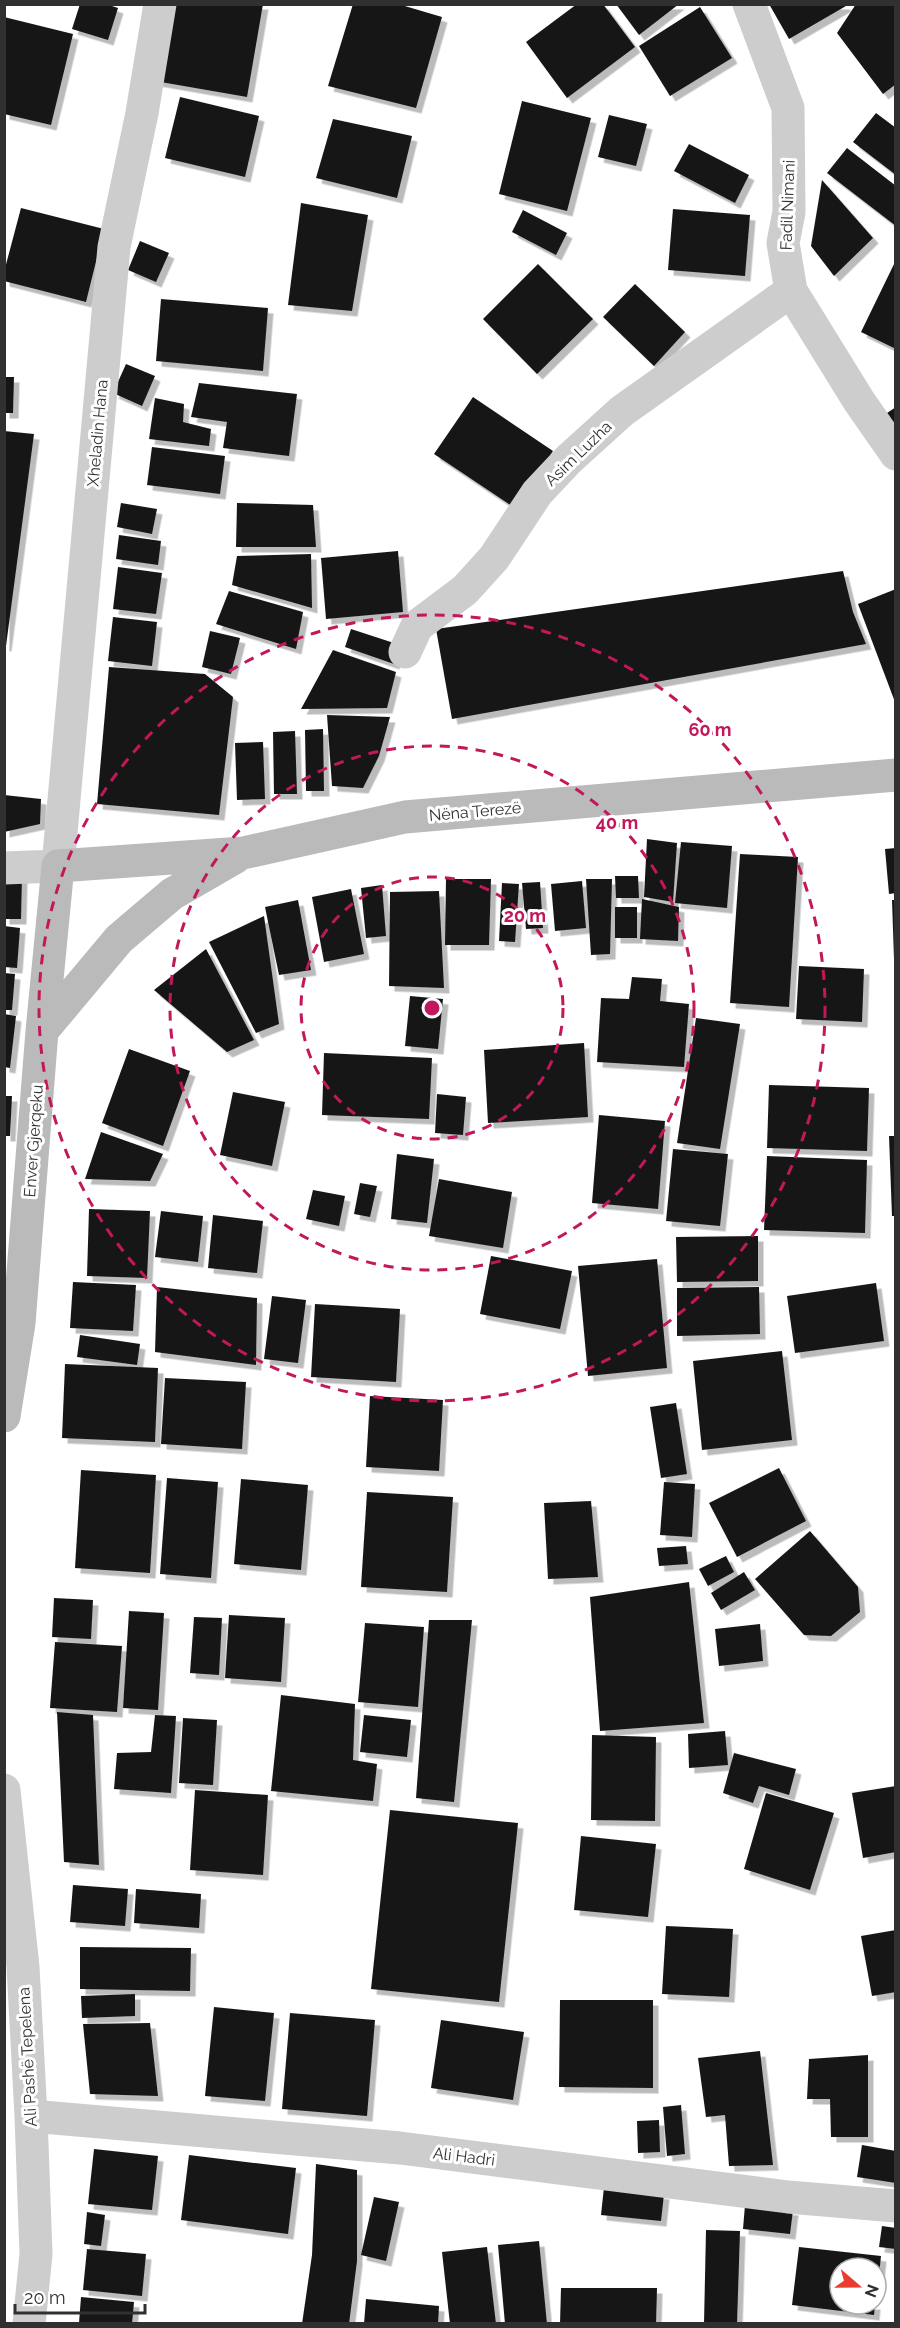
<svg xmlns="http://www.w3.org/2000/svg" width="900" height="2328" viewBox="0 0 900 2328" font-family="Raleway,sans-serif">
  <defs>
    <filter id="shadow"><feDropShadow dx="5.5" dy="5.5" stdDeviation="0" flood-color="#0004"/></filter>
  </defs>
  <rect width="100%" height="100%" fill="#fff"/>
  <!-- building -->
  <path fill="#171717" filter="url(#shadow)" d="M80 4H106L118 8 108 40 72 29Z
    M169 4H263L247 97 155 81Z
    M353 4H398L442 17 416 108 328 86Z
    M577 4H603L635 47 567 98 526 42Z
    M616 4H679L639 35Z
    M769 4H844L846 6 789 39Z
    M856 4H896V84L883 94 837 33Z
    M700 7 732 58 670 96 639 46Z
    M4 17 73 34 51 125 4 114Z
    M180 97 259 116 245 177 165 158Z
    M522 101 591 118 567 211 499 194Z
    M876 113 896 128V175L853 142Z
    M609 115 647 124 636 166 598 157Z
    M333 119 412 136 397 198 316 178Z
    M689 144 749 175 735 203 674 171Z
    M847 148 896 186V226L827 173Z
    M822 180 873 238 834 276 811 246Z
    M301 203 368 215 352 311 288 305Z
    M21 208 104 229 86 302 4 281V272Z
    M673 209 750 215 745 276 668 270Z
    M523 210 567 233 556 255 512 232Z
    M140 241 169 253 156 282 128 270Z
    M896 260V349L861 332Z
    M538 264 593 319 537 374 483 319Z
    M635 284 685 332 654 366 603 317Z
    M161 299 268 308 263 371 156 361Z
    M126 364 155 376 142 406 113 393Z
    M4 377H14L13 413H4Z
    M199 383 297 394 289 456 223 448 227 422 191 417Z
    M473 397 553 451 515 508 434 454Z
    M155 398 184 404 183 422 211 429 209 446 149 439Z
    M896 407V432L884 415Z
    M4 431 34 434 6 646H4Z
    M152 447 225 456 220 494 147 485Z
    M121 503 157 509 152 534 117 527Z
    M237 503 313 505 316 547H236Z
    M119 535 161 541 158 565 116 559Z
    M398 551 403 612 326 619 321 558Z
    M311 554 312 608 232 585 237 556Z
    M118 567 162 573 156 614 113 609Z
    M843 571 853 612 866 644 452 719 436 629Z
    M896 589V702H895L858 604Z
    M229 591 303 612 296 649 216 624Z
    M113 617 157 622 152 666 108 661Z
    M351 629 400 645 394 664 345 647Z
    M210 631 240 638 231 674 202 667Z
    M333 650 396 672 387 708 301 709Z
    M109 667 205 674 233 697 219 815 97 804Z
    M327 715 390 717 379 756 363 788 332 786Z
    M323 729 324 791H306L305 730Z
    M295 731 297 794H274L273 732Z
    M263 742 265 799 237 800 235 743Z
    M4 795 41 799 40 824 4 832Z
    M647 839 677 843 673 902 644 897Z
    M681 842 732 846 727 908 675 903Z
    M896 848V893L889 894 885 849Z
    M740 854 798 857 789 1007 730 1003Z
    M4 876H22L21 919H4Z
    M615 876H638L639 898H616Z
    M446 879H491L489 945H445Z
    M586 879H612L610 954 591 955Z
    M582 881 586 928 555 931 551 884Z
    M540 882 543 928 526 929 522 883Z
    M502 883 519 884 515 942 499 941Z
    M382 885 386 936 366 938 361 888Z
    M351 889 364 954 324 962 312 897Z
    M439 891 444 988 389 986 390 892Z
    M642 899 679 907 678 941 640 939Z
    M298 900 311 970 279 975 265 907Z
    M892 900H896V959H894Z
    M615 907H637V938H615Z
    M264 916 279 1024 256 1033 209 942Z
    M4 926 20 928 17 968 4 967Z
    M206 949 254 1040 227 1052 154 990Z
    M799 966 864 969 862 1022 796 1019Z
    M4 973 15 974 12 1010H4Z
    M632 977 662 979 660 1001 689 1004 684 1067 597 1062 601 998 629 999Z
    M410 996 443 999 438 1049 405 1046Z
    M4 1014 16 1016 10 1068 4 1067Z
    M696 1018 740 1024 720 1149 677 1143Z
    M584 1043 588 1117 488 1123 484 1050Z
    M129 1049 190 1071 163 1146 102 1123Z
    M324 1053 432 1058 429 1119 322 1115Z
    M769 1085 869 1088 867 1151 767 1148Z
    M233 1092 285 1102 272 1166 220 1155Z
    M437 1094 466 1097 463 1135 435 1133Z
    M5 1096H12L10 1136H5Z
    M599 1115 665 1121 658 1209 592 1203Z
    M101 1132 163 1154 150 1181 85 1179Z
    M889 1136H896V1216H892Z
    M673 1149 728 1154 720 1226 666 1221Z
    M397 1154 434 1159 427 1223 391 1219Z
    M767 1156 867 1160 865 1233 764 1230Z
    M439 1179 512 1192 503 1248 429 1236Z
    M360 1183 377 1186 370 1217 354 1214Z
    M313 1190 345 1196 339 1226 306 1219Z
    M89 1209 150 1211 147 1278 87 1276Z
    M161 1211 203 1216 198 1262 155 1257Z
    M213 1215 263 1221 257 1273 208 1268Z
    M758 1236V1281L677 1282 676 1237Z
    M491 1256 572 1271 560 1329 480 1314Z
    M657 1259 667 1368 588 1376 578 1266Z
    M73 1282 136 1285 133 1331 70 1328Z
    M876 1283 884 1341 795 1353 787 1296Z
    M157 1287 257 1298 256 1365 155 1352Z
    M759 1287 760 1334 677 1336V1288Z
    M272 1296 306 1300 298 1363 264 1359Z
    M315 1304 400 1309 396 1382 311 1377Z
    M80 1335 140 1344 137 1365 77 1357Z
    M782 1351 792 1440 702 1450 693 1361Z
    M65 1364 158 1368 155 1442 62 1438Z
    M165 1378 246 1382 242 1449 161 1444Z
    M370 1396 443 1400 439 1471 366 1467Z
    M676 1403 687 1474 661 1478 650 1407Z
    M779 1468 806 1521 737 1557 709 1503Z
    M81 1470 156 1475 150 1573 75 1568Z
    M167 1478 218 1482 211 1578 160 1574Z
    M241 1479 308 1485 301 1570 234 1564Z
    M664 1482 695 1484 692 1537 660 1535Z
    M367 1492 453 1497 447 1592 361 1587Z
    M591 1501 598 1577 548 1579 544 1503Z
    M810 1531 858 1587 860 1612 831 1636 804 1635 755 1579Z
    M686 1546 688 1564 659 1566 657 1548Z
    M726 1556 734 1572 708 1586 699 1569Z
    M744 1572 755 1590 721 1610 711 1593Z
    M689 1582 704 1723 600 1731 590 1597Z
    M54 1598 93 1600 91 1639 52 1637Z
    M129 1611 164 1613 158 1710 123 1708Z
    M229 1615 285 1618 281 1682 225 1678Z
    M194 1617 222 1618 219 1675 190 1673Z
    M429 1620H472L454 1802 416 1798Z
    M365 1623 424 1627 418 1707 358 1702Z
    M760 1624 763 1661 719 1666 715 1629Z
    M55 1642 122 1646 117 1712 50 1708Z
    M281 1695 355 1704 353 1760 377 1764 373 1801 271 1791Z
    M57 1712 93 1715 99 1865 64 1862Z
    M155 1715 176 1716 171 1793 114 1789 117 1753 151 1752Z
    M364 1715 411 1720 407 1757 360 1752Z
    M183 1718 217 1720 213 1785 179 1783Z
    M725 1731 728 1765 689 1768 688 1734Z
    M592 1735 656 1737 655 1821 591 1820Z
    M734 1753 796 1769 789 1795 759 1786 753 1803 723 1793Z
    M896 1786V1852L863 1858 852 1793Z
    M195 1790 268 1795 263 1875 190 1870Z
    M766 1793 834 1813 810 1890 744 1869Z
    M390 1810 518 1823 499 2002 371 1989Z
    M581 1836 656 1844 648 1917 574 1910Z
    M73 1885 128 1889 125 1926 70 1922Z
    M136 1889 201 1894 199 1928 134 1923Z
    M666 1926 733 1929 729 1997 662 1994Z
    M896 1930V1992L872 1996 861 1936Z
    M80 1947 191 1948 190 1991 80 1989Z
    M135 1994V2016L82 2018 81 1996Z
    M560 2000H653V2088L559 2087Z
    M214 2007 274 2013 265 2101 205 2096Z
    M290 2013 375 2020 367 2116 282 2109Z
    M441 2020 524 2032 513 2100 431 2088Z
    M150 2023 158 2096 90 2094 83 2024Z
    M760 2051 773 2165 729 2166 725 2115 706 2117 698 2058Z
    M868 2055V2137H831L830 2099H807L809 2059Z
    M681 2105 685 2154 667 2156 663 2107Z
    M659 2120 660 2152 638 2153 637 2121Z
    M862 2145 896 2151V2183L857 2177Z
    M94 2149 158 2156 152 2210 88 2204Z
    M189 2155 296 2168 288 2234 181 2220Z
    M316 2164 357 2170V2261L349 2324H302L312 2255Z
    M604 2187 664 2194 661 2221 601 2215Z
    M374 2197 399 2202 386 2261 361 2255Z
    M745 2205 793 2210 790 2234 743 2229Z
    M87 2212 105 2215 101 2246 84 2244Z
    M882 2226 896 2228V2249L879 2247Z
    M706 2230 740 2231 737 2324H704Z
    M539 2241 547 2324H505L498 2245Z
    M487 2247 496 2324H450L442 2252Z
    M799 2247 881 2256 878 2285 876 2268H840V2304H875L874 2315 792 2305Z
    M87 2249 146 2254 142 2296 83 2290Z
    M561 2288H657L656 2324H560Z
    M81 2297 134 2302 132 2324 79 2323Z
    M366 2299 439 2306 438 2324H364Z"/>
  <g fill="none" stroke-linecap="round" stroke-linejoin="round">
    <!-- street -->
    <path stroke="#cdcdcd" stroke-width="33" d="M749 4 788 108 789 212 783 243 791 291 859 401 896 454
      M405 652 417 626 465 590 494 558 537 493 569 459 622 411 791 291
      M4 868 58 866 114 247 142 113 160 4
      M4 1790 23 1967 31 2116 36 2254 29 2324
      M31 2116 400 2148 788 2197 896 2206"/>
    <!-- secondary -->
    <path stroke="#bababa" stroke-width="33" d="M42 1031 119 939 172 894 236 857
      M4 1416 19 1323 42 1031 58 866 243 853 405 817 896 775"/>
  </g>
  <!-- distance rings -->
  <g fill="none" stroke="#c2185b" stroke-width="3" stroke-dasharray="10 8">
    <circle cx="432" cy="1008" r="131"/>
    <circle cx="432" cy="1008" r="262"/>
    <circle cx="432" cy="1008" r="393"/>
  </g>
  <g text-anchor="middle" stroke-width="6" stroke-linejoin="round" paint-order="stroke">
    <!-- street labels -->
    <g font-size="16" fill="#303030" stroke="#fff">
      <text transform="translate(787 205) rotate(-88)" y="6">Fadil Nimani</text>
      <text transform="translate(97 433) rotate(-85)" y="6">Xheladin Hana</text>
      <text transform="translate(578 453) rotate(-44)" y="6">Asim Luzha</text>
      <text transform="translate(475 811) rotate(-5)" y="6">Nëna Terezë</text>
      <text transform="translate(33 1141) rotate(-86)" y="6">Enver Gjerqeku</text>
      <text transform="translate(27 2057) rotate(-93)" y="6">Ali Pashë Tepelena</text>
      <text transform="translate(464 2156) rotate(7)" y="6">Ali Hadri</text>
    </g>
  </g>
  <circle cx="432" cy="1008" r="9" fill="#c2185b" stroke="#fff" stroke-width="3"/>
  <g font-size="18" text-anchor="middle" font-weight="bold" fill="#c2185b" stroke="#fff" stroke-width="6" stroke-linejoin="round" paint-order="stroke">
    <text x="710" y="736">60 m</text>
    <text x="617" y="829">40 m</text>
    <text x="525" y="922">20 m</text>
  </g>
  <!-- border -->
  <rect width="900" height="2328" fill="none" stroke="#303030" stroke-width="12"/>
  <!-- north arrow -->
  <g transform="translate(858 2286) rotate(110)"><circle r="28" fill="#ffffff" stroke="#acacac" stroke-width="1.5"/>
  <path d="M0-4.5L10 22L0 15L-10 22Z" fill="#e83c30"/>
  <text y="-9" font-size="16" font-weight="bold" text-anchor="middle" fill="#303030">N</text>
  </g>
  <!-- scale -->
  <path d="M15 2304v9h130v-9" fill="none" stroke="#303030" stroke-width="3"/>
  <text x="24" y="2304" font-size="18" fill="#303030" stroke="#ffffff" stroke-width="4.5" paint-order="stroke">20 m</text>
</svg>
